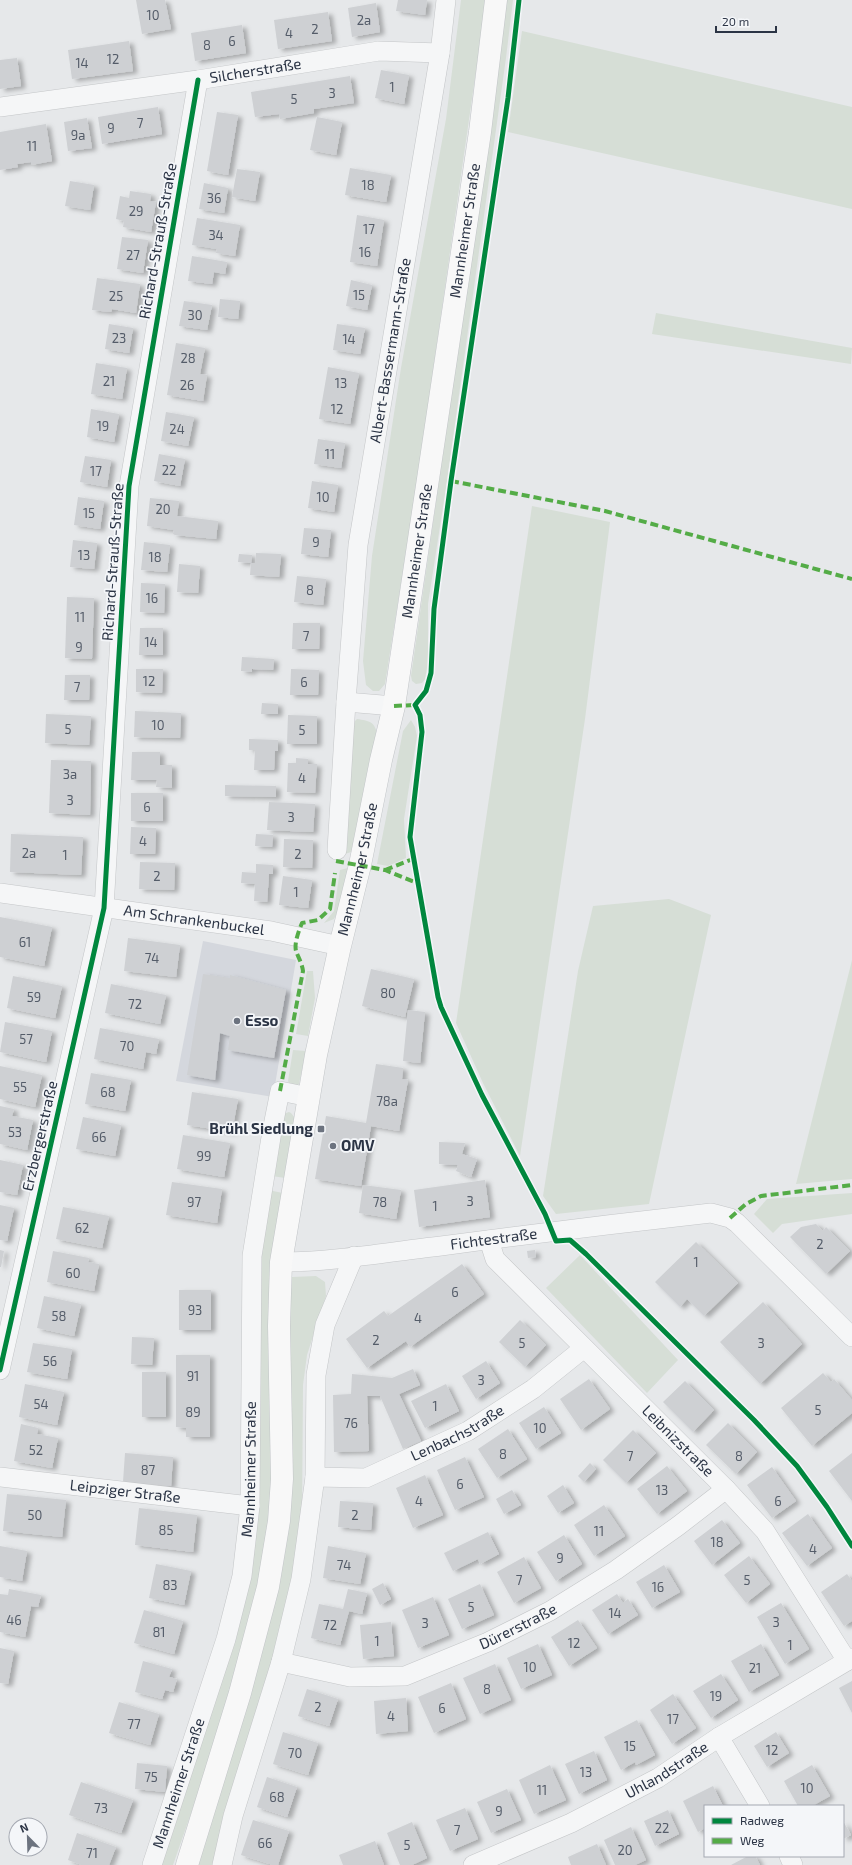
<svg xmlns="http://www.w3.org/2000/svg" width="852" height="1865" viewBox="0 0 852 1865" font-family="'Exo 2',sans-serif">
  <defs>
    <filter id="shadow"><feDropShadow dx="4.5" dy="2.5" stdDeviation="2" flood-color="#0004"/></filter>
  </defs>
  <rect width="100%" height="100%" fill="#e6e8ea"/>
  <!-- built -->
  <path fill="#d4d7dd" d="M203 941 296 960 273 1097 176 1081Z"/>
  <!-- green -->
  <path fill="#d6ded6" d="M461 0H485L480 43 417 482 385 684 379 691H373L366 685 363 661 372 556 401 368 446 119Z
    M506 0H513L506 58 447 481 428 604V662L425 679 422 683 416 684 412 681 411 676 500 57Z
    M522 31 852 107V209L508 132Z
    M656 313 852 348 851 364 652 334Z
    M532 506 610 522 585 719 520 1156 483 1083 456 1023Z
    M357 719C369 721 374 721 377 733L351 852 345 854 349 735 351 725Z
    M411 720 415 727 417 736 404 819 406 858 388 866 377 864 403 731Z
    M348 868 339 909 334 919 324 923 334 911 340 870Z
    M669 899 711 915 649 1204 556 1214 543 1196 578 971 593 906Z
    M852 960V1179L796 1184Z
    M307 971H313L315 998 308 1036 296 1034Z
    M293 1050 306 1051 299 1084 294 1087 290 1085 288 1081Z
    M289 1112 291 1113 295 1118 285 1178 272 1176 283 1114Z
    M268 1190 283 1193 272 1478 267 1536 259 1585 239 1661 204 1776 173 1865H161L249 1567 258 1262Z
    M852 1193V1214L782 1224 773 1233 754 1214 767 1199Z
    M580 1255 678 1360 647 1393 546 1288Z
    M316 1276 325 1282 326 1296 307 1355 303 1385 302 1520 296 1565 281 1633 213 1865H198L261 1655 292 1277Z"/>
  <!-- building -->
  <path fill="#ced0d3" filter="url(#shadow)" d="M136 0H165L171 29 142 34Z
    M398 0H427L425 15 396 11Z
    M376 3 380 32 352 37 348 8Z
    M328 12 332 41 278 49 274 20Z
    M242 25 246 53 195 61 191 33Z
    M129 41 133 71 72 79 68 50Z
    M17 58 21 86 0 89V60Z
    M381 70 409 75 404 104 375 98Z
    M350 76 354 103 314 109V113L280 119 279 114 255 117 251 92Z
    M158 107 162 134 102 144 98 117Z
    M217 112 238 115 228 175 207 171Z
    M317 117 342 122 336 155 310 150Z
    M87 118 92 148 68 151 64 122Z
    M46 124 52 161 31 165V162L17 164 18 167 0 170V132Z
    M350 168 391 175 386 202 345 195Z
    M237 169 260 172 255 201 232 197Z
    M70 181 94 185 90 210 65 206Z
    M204 183 228 188 224 213 199 209Z
    M130 191 151 194 150 201 156 202 151 232 123 227 124 221 116 219 120 196 129 198Z
    M357 215 384 220 377 266 350 262Z
    M197 218 240 225 235 256 216 253 217 249 192 245Z
    M122 237 148 240 143 273 117 269Z
    M192 256 227 262 225 274 214 272 212 284 188 281Z
    M97 278 140 284 136 313 112 309 111 312 92 310Z
    M351 280 372 285 367 310 346 306Z
    M220 299 240 301 238 319 218 317Z
    M184 301 212 305 207 330 179 326Z
    M109 324 133 328 129 353 105 349Z
    M337 324 365 328 360 354 333 350Z
    M176 343 205 348 200 374 207 375 203 401 167 395Z
    M96 363 127 368 122 399 91 394Z
    M328 367 359 373 350 424 319 419Z
    M91 409 119 414 114 442 87 437Z
    M166 412 194 417 188 446 161 441Z
    M318 439 345 443 341 468 314 464Z
    M159 454 185 459 180 486 154 481Z
    M85 456 111 460 107 487 80 482Z
    M312 481 338 485 334 512 308 508Z
    M78 497 104 501 100 529 74 525Z
    M150 498 179 501 177 516 218 521 216 539 175 535 173 534 174 530 147 526Z
    M304 528 331 530 328 557 301 554Z
    M73 540 97 543 94 569 70 567Z
    M144 542 170 545 167 572 141 570Z
    M256 553 281 554 279 577 250 575 251 563 238 562 239 554 252 555 251 563H255Z
    M179 564 200 566 198 593 177 592Z
    M297 576 326 579 323 605 294 602Z
    M141 583 165 584 164 613 140 612Z
    M67 597 94 598 92 659 65 658Z
    M293 623H320L319 649H292Z
    M140 628H163V655H139Z
    M242 657 274 659 273 670 252 669V672L241 671Z
    M136 669H163L162 693 136 692Z
    M291 669 319 670 318 695H290Z
    M65 675H90L89 700H64Z
    M262 703 278 704V714H261Z
    M135 711 181 713 180 738 134 737Z
    M46 714 91 716 89 745 45 743Z
    M288 715 317 716V744H287Z
    M249 739 278 740V751H275L274 770H254L255 750H249Z
    M132 752H160V765H172V788L156 787 157 780H131Z
    M296 758 308 759V764H317L315 793 287 792 288 763H296Z
    M51 760 91 761 90 815 49 813Z
    M225 785 276 786V797L225 796Z
    M131 793H163V821H131Z
    M269 802 315 804 313 832 267 830Z
    M131 827 156 828 155 854H130Z
    M11 834 83 837 81 875 10 872Z
    M256 834 273 835 272 847 255 846Z
    M284 839 313 840 312 868 283 867Z
    M140 862 175 863 174 890 139 889Z
    M256 864 273 865V874H269L267 902 254 901 255 884 241 883 242 872 256 873Z
    M283 876 312 880 308 908 279 905Z
    M0 917 52 927 44 966 0 957Z
    M128 938 180 945 176 977 124 971Z
    M371 969 414 979 405 1017 362 1006Z
    M203 974 230 978V975L286 990 274 1058 228 1050 230 1036 220 1033 215 1080 187 1075Z
    M13 976 62 986 55 1018 7 1008Z
    M111 984 166 995 160 1024 105 1013Z
    M408 1010 425 1012 420 1063 403 1061Z
    M5 1022 52 1031 46 1062 0 1052Z
    M100 1028 159 1039 156 1054 146 1052 143 1069 94 1059Z
    M376 1064 403 1068 402 1079 408 1080 399 1131 371 1126 361 1186 315 1179 326 1116 366 1123Z
    M0 1066 42 1075 35 1107 0 1099Z
    M91 1073 131 1080 125 1111 85 1104Z
    M192 1092 238 1099 232 1132 187 1125Z
    M0 1106 14 1109 12 1116 33 1120 27 1150 0 1144Z
    M83 1117 121 1125 115 1156 76 1149Z
    M183 1135 230 1143 224 1177 177 1169Z
    M439 1142 465 1143 462 1154 477 1159 471 1177 456 1171 458 1165 439 1164Z
    M0 1160 23 1165 17 1195 0 1192Z
    M485 1180 490 1217 419 1227 414 1190Z
    M172 1182 222 1189 217 1223 166 1215Z
    M363 1185 401 1190 396 1219 359 1213Z
    M0 1205 14 1208 7 1241 0 1240Z
    M63 1207 109 1216 102 1248 56 1239Z
    M816 1224 823 1231 826 1227 850 1251 826 1274 790 1237 801 1227Z
    M696 1242 738 1283 704 1316 687 1299 680 1307 655 1282Z
    M0 1250 4 1251 1 1267H0Z
    M535 1250 536 1257 528 1258 527 1251Z
    M53 1251 89 1258 88 1262 99 1264 94 1291 47 1282Z
    M462 1264 484 1294 410 1347 406 1341 367 1368 346 1339 384 1311 388 1316Z
    M179 1290H211V1330H179Z
    M44 1296 81 1304 74 1336 37 1328Z
    M763 1302 802 1344 760 1384 720 1342Z
    M520 1320 546 1345 525 1367 499 1342Z
    M132 1337 154 1338 152 1365 131 1364Z
    M33 1343 72 1349 67 1379 27 1372Z
    M176 1355H210V1437H186V1428L176 1427Z
    M486 1361 500 1383 476 1399 462 1376Z
    M413 1369 420 1385 399 1394 421 1441 403 1449 380 1396H367L369 1451 334 1452 333 1395 351 1394 352 1374 392 1378Z
    M142 1372H166V1417H142Z
    M823 1373 831 1382 834 1379 852 1400V1413L812 1446 781 1408Z
    M589 1379 610 1409 581 1430 560 1399Z
    M685 1381 714 1410 693 1432 663 1402Z
    M25 1384 64 1392 57 1425 19 1417Z
    M446 1384 459 1411 425 1428 411 1401Z
    M544 1407 561 1433 536 1449 519 1423Z
    M728 1423 757 1452 736 1474 706 1445Z
    M21 1424 38 1428 37 1434 58 1438 52 1468 14 1461Z
    M508 1429 527 1459 497 1478 478 1449Z
    M633 1430 656 1453 626 1483 603 1460Z
    M125 1453 173 1457 171 1486 123 1482Z
    M852 1453V1501L829 1471Z
    M465 1457 484 1497 455 1510 437 1470Z
    M590 1463 596 1469 584 1482 578 1476Z
    M667 1466 687 1491 657 1514 637 1489Z
    M772 1467 796 1501 772 1518 747 1485Z
    M425 1475 443 1515 413 1528 396 1488Z
    M563 1485 574 1503 558 1513 547 1496Z
    M512 1490 521 1505 504 1514 496 1499Z
    M7 1494 66 1500 62 1537 3 1531Z
    M340 1501 373 1503 371 1530 338 1527Z
    M604 1505 625 1536 594 1556 574 1525Z
    M139 1508 197 1515 193 1552 135 1545Z
    M808 1514 832 1548 807 1566 782 1533Z
    M722 1520 740 1543 712 1565 694 1541Z
    M488 1532 499 1554 480 1564 478 1559 453 1571 444 1553Z
    M564 1535 582 1564 556 1581 537 1552Z
    M0 1546 27 1551 22 1581 0 1577Z
    M328 1546 366 1553 360 1584 323 1578Z
    M749 1556 770 1584 746 1603 724 1575Z
    M524 1557 541 1588 514 1603 497 1572Z
    M156 1564 191 1571 184 1605 149 1598Z
    M664 1565 680 1592 652 1608 636 1582Z
    M847 1574 852 1581V1621L844 1626 821 1592Z
    M383 1583 391 1599 380 1605 372 1589Z
    M480 1584 494 1615 462 1629 448 1599Z
    M9 1589 41 1595 38 1607 31 1606 25 1637 0 1632V1594L8 1595Z
    M348 1589 367 1593 362 1614 349 1611 340 1645 311 1638 319 1604 343 1609Z
    M617 1594 623 1603 628 1599 638 1615 608 1634 592 1610Z
    M433 1597 449 1635 418 1648 402 1610Z
    M781 1603 809 1649 785 1664 757 1617Z
    M144 1610 183 1621 174 1654 134 1643Z
    M578 1620 597 1648 569 1666 551 1637Z
    M391 1622 394 1656 363 1659 360 1625Z
    M538 1644 552 1675 521 1689 507 1658Z
    M761 1644 779 1675 749 1692 731 1661Z
    M0 1648 14 1651 8 1684 0 1683Z
    M143 1661 172 1669 169 1677 177 1679 173 1692 165 1690 162 1699 135 1692Z
    M495 1664 511 1700 480 1714 463 1678Z
    M721 1674 738 1700 711 1718 693 1691Z
    M852 1681V1713L839 1688Z
    M451 1683 466 1719 434 1733 418 1697Z
    M307 1689 338 1699 329 1726 298 1716Z
    M673 1694 696 1728 672 1744 650 1710Z
    M406 1698 408 1731 376 1734 374 1701Z
    M119 1702 159 1714 150 1745 109 1733Z
    M637 1720 655 1755 636 1765 635 1762 621 1770 604 1737Z
    M283 1732 318 1743 308 1775 273 1764Z
    M776 1732 789 1753 767 1767 754 1746Z
    M594 1751 607 1780 579 1794 565 1764Z
    M137 1763 167 1766 165 1792 135 1789Z
    M550 1765 566 1800 534 1814 519 1780Z
    M812 1765 830 1796 812 1806H798L784 1781Z
    M267 1777 297 1787 287 1817 257 1807Z
    M81 1782 133 1800 121 1833 69 1815Z
    M713 1786 723 1806H705V1828L698 1832 683 1801Z
    M507 1789 521 1820 491 1833 477 1802Z
    M465 1808 478 1839 450 1851 436 1820Z
    M668 1810 679 1834 655 1846 644 1821Z
    M253 1820 289 1831 278 1865H273L241 1855Z
    M843 1821 851 1835 843 1839Z
    M412 1822 427 1858 412 1865H400L387 1833Z
    M631 1827 646 1860 635 1865H615L604 1840Z
    M77 1833 116 1847 109 1865H82L68 1860Z
    M375 1841 384 1865H343L339 1855Z
    M597 1844 606 1865H571L568 1857Z
    M748 1856H755L760 1865H731Z"/>
  <g fill="none" stroke-linecap="round" stroke-linejoin="round">
    <defs>
      <g id="minor">
        <path id="s1" d="M0 107 198 80 379 51 440 53"/>
        <path d="M346 702 394 706"/>
        <path id="s2" d="M337 850 346 702 358 545 440 53 446 0"/>
        <path id="s3" d="M0 893 271 931 340 946"/>
        <path id="s4" d="M489 1240 495 1259 726 1489 765 1531 847 1661"/>
        <path id="s5" d="M281 1262C334 1262 388 1252 441 1246 531 1234 621 1223 711 1213L730 1218 737 1223 852 1337"/>
        <path d="M0 1370 104 908 129 486 198 80"/>
        <path id="s6" d="M0 1477 250 1506"/>
        <path id="s7" d="M315 1477 366 1478 468 1431 533 1389 584 1348"/>
        <path id="s8" d="M281 1662 350 1677 405 1676 488 1642 550 1611 616 1570 678 1526 726 1489"/>
        <path d="M719 1737 760 1806"/>
        <path d="M789 1856 793 1865"/>
        <path id="s9" d="M152 1865 226 1639 242 1576 250 1506 252 1256 272 1131 280 1091 309 1097"/>
        <path d="M222 1865 233 1816 281 1662 301 1579 315 1477 316 1375 325 1325 354 1256"/>
        <path id="s10" d="M473 1865 571 1823 658 1778 719 1737 852 1658"/>
      </g>
      <g id="major">
        <path id="s11" d="M187 1865 240 1693 268 1587 279 1521 282 1479 279 1326 281 1262 316 1055 340 946 360 865 381 760 394 706 480 132 496 0"/>
      </g>
    </defs>
    <!-- minor casing -->
    <use href="#minor" stroke="#c4c6c8" stroke-width="20"/>
    <!-- major casing -->
    <use href="#major" stroke="#c2c5c8" stroke-width="23"/>
    <!-- minor -->
    <use href="#minor" stroke="#f5f6f7" stroke-width="19"/>
    <!-- major -->
    <use href="#major" stroke="#f8f8f8" stroke-width="22"/>
    <!-- quiet -->
    <path stroke="#54ac47" stroke-width="4" stroke-dasharray="8 4" stroke-linecap="butt" d="M451 481 605 511 852 579
      M394 706 415 705 417 702
      M336 861 385 870 417 883
      M385 870 413 859
      M280 1091 303 971C302 963 298 957 296 951 294 943 299 930 302 923L318 920 330 909 335 873
      M730 1218 746 1204 761 1196 852 1185"/>
    <defs>
      <path id="cycleway" d="M519 0 508 98 451 481 434 609 431 673 426 691 415 705 420 715 422 732 410 837 438 997 441 1007 482 1095 545 1214 556 1241 570 1240 586 1254 754 1420 797 1466 827 1507 852 1546
        M0 1370 104 908 129 486 198 80"/>
    </defs>
    <!-- cycleway casing -->
    <use href="#cycleway" stroke="#f4f6f9" stroke-width="8"/>
    <!-- cycleway -->
    <use href="#cycleway" stroke="#00873e" stroke-width="5"/>
  </g>
  <!-- markers -->
  <g fill="#6c737f" stroke="#f4f6f9" stroke-width="1.5">
    <circle cx="237" cy="1021" r="4"/>
    <rect x="317" y="1125" width="8" height="8" rx="2"/>
    <circle cx="333" cy="1146" r="4"/>
  </g>
  <g text-anchor="middle" stroke-width="3.5" stroke-linejoin="round" paint-order="stroke">
    <!-- number labels -->
    <g font-size="13" fill="#545c69">
      <text x="153" y="20">10</text>
      <text x="364" y="25">2a</text>
      <text x="315" y="34">2</text>
      <text x="289" y="38">4</text>
      <text x="232" y="46">6</text>
      <text x="207" y="50">8</text>
      <text x="113" y="64">12</text>
      <text x="82" y="68">14</text>
      <text x="392" y="92">1</text>
      <text x="332" y="98">3</text>
      <text x="294" y="104">5</text>
      <text x="140" y="128">7</text>
      <text x="111" y="133">9</text>
      <text x="78" y="140">9a</text>
      <text x="32" y="151">11</text>
      <text x="368" y="190">18</text>
      <text x="214" y="203">36</text>
      <text x="136" y="216">29</text>
      <text x="369" y="234">17</text>
      <text x="216" y="240">34</text>
      <text x="365" y="257">16</text>
      <text x="133" y="260">27</text>
      <text x="359" y="300">15</text>
      <text x="116" y="301">25</text>
      <text x="195" y="320">30</text>
      <text x="119" y="343">23</text>
      <text x="349" y="344">14</text>
      <text x="188" y="363">28</text>
      <text x="109" y="386">21</text>
      <text x="341" y="388">13</text>
      <text x="187" y="390">26</text>
      <text x="337" y="414">12</text>
      <text x="103" y="431">19</text>
      <text x="177" y="434">24</text>
      <text x="330" y="459">11</text>
      <text x="169" y="475">22</text>
      <text x="96" y="476">17</text>
      <text x="323" y="502">10</text>
      <text x="163" y="514">20</text>
      <text x="89" y="518">15</text>
      <text x="316" y="547">9</text>
      <text x="84" y="560">13</text>
      <text x="155" y="562">18</text>
      <text x="310" y="595">8</text>
      <text x="152" y="603">16</text>
      <text x="80" y="622">11</text>
      <text x="306" y="641">7</text>
      <text x="151" y="647">14</text>
      <text x="79" y="652">9</text>
      <text x="149" y="686">12</text>
      <text x="304" y="687">6</text>
      <text x="77" y="692">7</text>
      <text x="158" y="730">10</text>
      <text x="68" y="734">5</text>
      <text x="302" y="735">5</text>
      <text x="70" y="779">3a</text>
      <text x="302" y="783">4</text>
      <text x="70" y="805">3</text>
      <text x="147" y="812">6</text>
      <text x="291" y="822">3</text>
      <text x="143" y="846">4</text>
      <text x="29" y="858">2a</text>
      <text x="298" y="859">2</text>
      <text x="65" y="860">1</text>
      <text x="157" y="881">2</text>
      <text x="296" y="897">1</text>
      <text x="25" y="947">61</text>
      <text x="152" y="963">74</text>
      <text x="388" y="998">80</text>
      <text x="34" y="1002">59</text>
      <text x="135" y="1009">72</text>
      <text x="26" y="1044">57</text>
      <text x="127" y="1051">70</text>
      <text x="20" y="1092">55</text>
      <text x="108" y="1097">68</text>
      <text x="387" y="1106">78a</text>
      <text x="15" y="1137">53</text>
      <text x="99" y="1142">66</text>
      <text x="204" y="1161">99</text>
      <text x="470" y="1206">3</text>
      <text x="194" y="1207">97</text>
      <text x="380" y="1207">78</text>
      <text x="435" y="1211">1</text>
      <text x="82" y="1233">62</text>
      <text x="820" y="1249">2</text>
      <text x="696" y="1267">1</text>
      <text x="73" y="1278">60</text>
      <text x="455" y="1297">6</text>
      <text x="195" y="1315">93</text>
      <text x="59" y="1321">58</text>
      <text x="418" y="1323">4</text>
      <text x="376" y="1345">2</text>
      <text x="522" y="1348">5</text>
      <text x="761" y="1348">3</text>
      <text x="50" y="1366">56</text>
      <text x="193" y="1381">91</text>
      <text x="481" y="1385">3</text>
      <text x="41" y="1409">54</text>
      <text x="435" y="1411">1</text>
      <text x="818" y="1415">5</text>
      <text x="193" y="1417">89</text>
      <text x="351" y="1428">76</text>
      <text x="540" y="1433">10</text>
      <text x="36" y="1455">52</text>
      <text x="503" y="1459">8</text>
      <text x="630" y="1461">7</text>
      <text x="739" y="1461">8</text>
      <text x="148" y="1475">87</text>
      <text x="460" y="1489">6</text>
      <text x="662" y="1495">13</text>
      <text x="419" y="1506">4</text>
      <text x="778" y="1506">6</text>
      <text x="35" y="1520">50</text>
      <text x="355" y="1520">2</text>
      <text x="166" y="1535">85</text>
      <text x="599" y="1536">11</text>
      <text x="717" y="1547">18</text>
      <text x="813" y="1554">4</text>
      <text x="560" y="1563">9</text>
      <text x="344" y="1570">74</text>
      <text x="519" y="1585">7</text>
      <text x="747" y="1585">5</text>
      <text x="170" y="1590">83</text>
      <text x="658" y="1592">16</text>
      <text x="471" y="1612">5</text>
      <text x="615" y="1618">14</text>
      <text x="14" y="1625">46</text>
      <text x="776" y="1627">3</text>
      <text x="425" y="1628">3</text>
      <text x="330" y="1630">72</text>
      <text x="159" y="1637">81</text>
      <text x="377" y="1646">1</text>
      <text x="574" y="1648">12</text>
      <text x="790" y="1650">1</text>
      <text x="530" y="1672">10</text>
      <text x="755" y="1673">21</text>
      <text x="487" y="1694">8</text>
      <text x="716" y="1701">19</text>
      <text x="318" y="1712">2</text>
      <text x="442" y="1713">6</text>
      <text x="391" y="1721">4</text>
      <text x="673" y="1724">17</text>
      <text x="134" y="1729">77</text>
      <text x="630" y="1751">15</text>
      <text x="772" y="1755">12</text>
      <text x="295" y="1758">70</text>
      <text x="586" y="1777">13</text>
      <text x="151" y="1782">75</text>
      <text x="807" y="1793">10</text>
      <text x="542" y="1795">11</text>
      <text x="277" y="1802">68</text>
      <text x="101" y="1813">73</text>
      <text x="499" y="1816">9</text>
      <text x="662" y="1833">22</text>
      <text x="457" y="1835">7</text>
      <text x="265" y="1848">66</text>
      <text x="407" y="1850">5</text>
      <text x="625" y="1855">20</text>
      <text x="92" y="1858">71</text>
    </g>
    <!-- street labels -->
    <g font-size="15" fill="#2b3445" stroke="#f4f6f9">
      <text dy="5" stroke="none"><textPath href="#s1" startOffset="258">Silcherstraße</textPath></text>
      <text dy="5" stroke="none"><textPath href="#s11" startOffset="1664">Mannheimer Straße</textPath></text>
      <text transform="translate(158 241) rotate(-80)" y="5">Richard-Strauß-Straße</text>
      <text dy="5" stroke="none"><textPath href="#s2" startOffset="503">Albert-Bassermann-Straße</textPath></text>
      <text dy="5" stroke="none"><textPath href="#s11" startOffset="1340">Mannheimer Straße</textPath></text>
      <text transform="translate(113 562) rotate(-86)" y="5">Richard-Strauß-Straße</text>
      <text dy="5" stroke="none"><textPath href="#s11" startOffset="1016">Mannheimer Straße</textPath></text>
      <text dy="5" stroke="none"><textPath href="#s3" startOffset="196">Am Schrankenbuckel</textPath></text>
      <text transform="translate(40 1136) rotate(-77)" y="5">Erzbergerstraße</text>
      <text dy="5" stroke="none"><textPath href="#s5" startOffset="214">Fichtestraße</textPath></text>
      <text dy="5" stroke="none"><textPath href="#s7" startOffset="153">Lenbachstraße</textPath></text>
      <text dy="5" stroke="none"><textPath href="#s4" startOffset="278">Leibnizstraße</textPath></text>
      <text dy="5" stroke="none"><textPath href="#s9" startOffset="410">Mannheimer Straße</textPath></text>
      <text dy="5" stroke="none"><textPath href="#s6" startOffset="126">Leipziger Straße</textPath></text>
      <text dy="5" stroke="none"><textPath href="#s8" startOffset="249">Dürerstraße</textPath></text>
      <text dy="5" stroke="none"><textPath href="#s10" startOffset="216">Uhlandstraße</textPath></text>
      <text dy="5" stroke="none"><textPath href="#s9" startOffset="86">Mannheimer Straße</textPath></text>
    </g>
    <!-- poi labels -->
    <g font-size="15" font-weight="bold" fill="#2b3445" stroke="#f4f6f9" text-anchor="start">
      <text x="245" y="1026">Esso</text>
      <text x="313" y="1134" text-anchor="end">Brühl Siedlung</text>
      <text x="341" y="1151">OMV</text>
    </g>
  </g>
  <!-- legend -->
  <rect x="704" y="1805" width="140" height="52" fill="#f4f6f9" stroke="#a4a8b1"/>
  <rect x="712" y="1818" width="20" height="6" fill="#00873e" stroke="#a4a8b1"/>
  <text x="740" y="1825" font-size="12" fill="#2b3445">Radweg</text>
  <rect x="712" y="1838" width="20" height="6" fill="#54ac47" stroke="#a4a8b1"/>
  <text x="740" y="1845" font-size="12" fill="#2b3445">Weg</text>
  <!-- north arrow -->
  <g transform="translate(28 1837) rotate(337)"><circle r="19" fill="#f4f6f9" stroke="#a4a8b1"/>
  <path d="M0-3L7 15L0 10L-7 15Z" fill="#6c737f"/>
  <text y="-6" font-size="11" font-weight="bold" text-anchor="middle" fill="#2b3445">N</text>
  </g>
  <!-- scale -->
  <path d="M716 26v6h60v-6" fill="none" stroke="#2b3445" stroke-width="2"/>
  <text x="722" y="26" font-size="12" fill="#2b3445" stroke="#f4f6f9" stroke-width="3" paint-order="stroke">20 m</text>
</svg>
